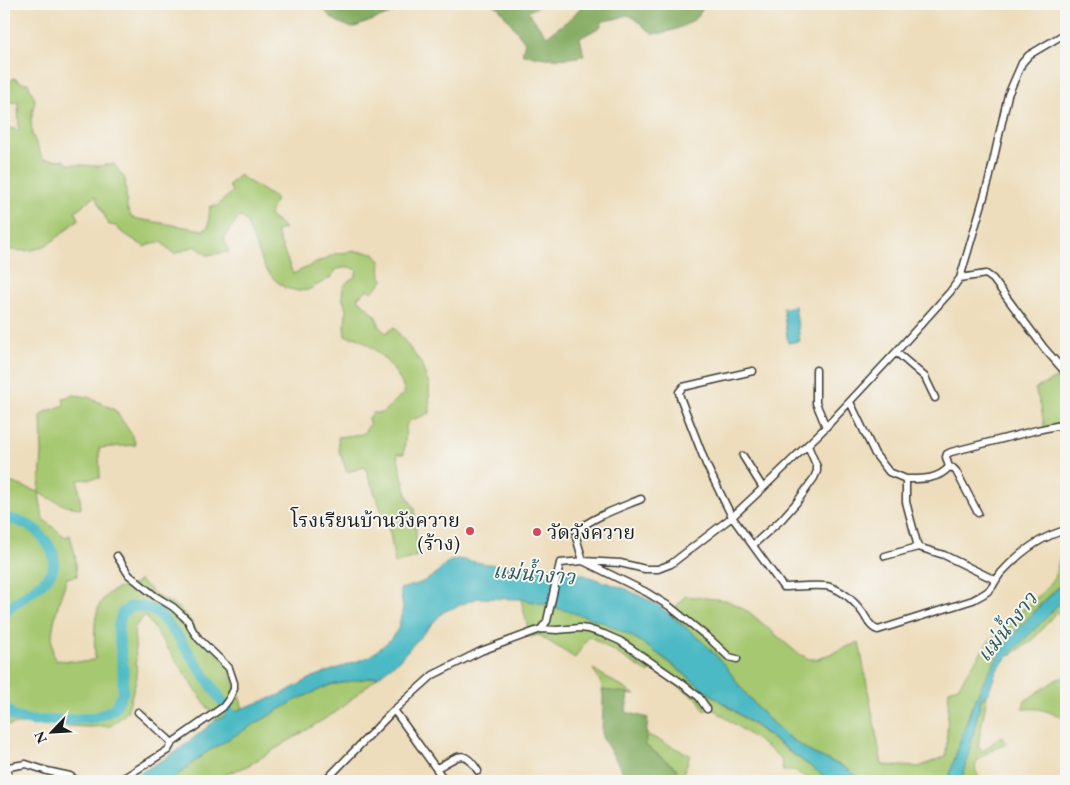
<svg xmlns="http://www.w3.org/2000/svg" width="1070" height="785" viewBox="0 0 1070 785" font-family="'EB Garamond','Noto Serif Thai',serif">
  <rect width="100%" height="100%" fill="#f6f6f2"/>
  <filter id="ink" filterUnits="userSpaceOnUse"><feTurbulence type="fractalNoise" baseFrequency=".02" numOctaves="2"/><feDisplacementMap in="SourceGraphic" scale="10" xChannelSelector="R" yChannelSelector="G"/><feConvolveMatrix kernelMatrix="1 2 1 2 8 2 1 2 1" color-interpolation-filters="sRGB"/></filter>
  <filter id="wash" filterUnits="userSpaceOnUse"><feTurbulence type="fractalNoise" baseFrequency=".0096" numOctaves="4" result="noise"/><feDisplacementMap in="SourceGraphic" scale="20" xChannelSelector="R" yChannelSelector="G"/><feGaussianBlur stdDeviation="1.12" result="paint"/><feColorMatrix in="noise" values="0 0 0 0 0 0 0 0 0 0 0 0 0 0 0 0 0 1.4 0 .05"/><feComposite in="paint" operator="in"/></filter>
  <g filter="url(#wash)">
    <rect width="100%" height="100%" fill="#edddbc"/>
    <!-- green -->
    <path fill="#a6c870" stroke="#617246" d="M14 78 22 83H28L35 100 31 120 32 134 43 159 64 160 68 164 97 166 114 164 125 179 127 208 132 218 203 230 208 228 210 206H217L232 192 229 185 239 175 276 199 269 216 285 228 276 232 293 274 335 254 355 251 374 253 380 261 381 278 384 280 372 292 368 289 357 298 375 315 381 329 386 333 394 327 421 363 429 385 430 413 409 421 406 426 404 454H397L407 496 415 509 417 556 395 564 390 533 365 467 347 472 339 451 338 437 363 434 370 424 368 419 373 413H382L405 392C399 371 377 348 357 338 353 337 349 337 345 336 344 328 346 320 346 312 346 307 344 304 343 300 340 288 346 281 355 277L357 270 350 267 337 269 330 278 308 290 298 291 285 288 274 279 265 268 246 221 242 217 238 218 224 238 229 252 207 255 195 246 174 254 161 242 152 243 145 247 120 231 116 226 109 225 95 196 75 211 79 219C52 241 44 256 5 249L4 248V153L8 136H4V127L19 130 18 102 4 103V85Z
      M1066 373V428L1045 431 1041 407 1035 389Z
      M74 395 88 397 115 410 132 435 136 445 99 448 100 478 78 480 81 508 66 506 39 493 43 519 65 537 70 535 75 555 77 576 67 578C59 602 46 636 55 660L85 662 95 659C95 636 90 602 114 590 120 587 127 588 133 585 134 585 139 581 139 580L158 596 180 609 189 619 199 636 228 663 243 708 216 720 145 615 134 628 137 677 127 712 111 726 90 727 16 724 4 726V480L39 492 42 454 41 416 43 413 64 405 63 398Z
      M1066 527V579L1036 609 989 672 970 711 948 781H864L844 767 812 753 787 736 765 716 741 688 724 664 702 641 670 614 685 596 726 600 749 612 796 652 809 659H818L859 642 882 765 919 767 946 756 949 690 958 687 988 642 1008 622 1042 593 1055 577 1061 553 1063 536Z
      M1066 595V620L1063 622 1057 611 1032 641 1006 658 1048 616Z
      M521 599C560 608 601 617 635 638 659 653 680 672 702 688 723 704 746 719 767 735 789 751 811 769 836 781H816L793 771H783L781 759 771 750 710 707 705 711 697 698 651 669 649 673 589 636 575 658 539 635 530 637Z
      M593 669 635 695 602 690 601 683Z
      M379 676 336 712 249 765 210 781H170L204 754 227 740 296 700 330 685Z
      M1066 677V718C1058 717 1051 712 1043 710 1036 708 1029 709 1022 709L1025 701 1057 679Z
      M987 695 978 747 983 751 1001 736 1006 744C993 750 963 760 981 779L979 781H961L970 747 981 699Z
      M646 734 690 755 681 781H674L677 769 645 745Z"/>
    <!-- forest -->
    <path fill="#84ac62" stroke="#50643f" d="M321 4H415L414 5 352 28C336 21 330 20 321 4Z
      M493 4H542L528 12 547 36 570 19 582 6 590 4H705C703 9 700 13 697 17 689 25 663 36 653 33 645 30 635 15 626 15 623 16 619 18 615 19 611 20 607 20 603 21L600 27 580 38 584 56C563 60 543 59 522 54L525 42 499 8Z
      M602 690 628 693 626 712 648 718 645 745 677 769 674 781H608L623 772 602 737 603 695Z"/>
    <!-- water -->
    <path fill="#4cbac4" stroke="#346b70" d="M795 306 800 341 788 343 783 308Z
      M457 559 488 564 521 567 553 568 578 573 626 589 658 605 702 641 724 664 741 688 765 716 787 736 812 753 844 767 864 781H836L821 774 745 718 703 689 670 662 635 638 603 622 544 604 521 599 477 598 443 612 399 660 379 676 330 685 296 700 227 740 204 754 170 781H127L176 752 216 720 243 708 280 695 313 677 369 657 389 641 398 629 403 608 400 589C412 586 424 583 434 575 444 567 443 562 457 559Z
      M1066 579V595L1048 616 1006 658 997 670 987 695 981 699 970 747 961 781H948C961 736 975 690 1002 650 1020 624 1044 603 1066 579Z"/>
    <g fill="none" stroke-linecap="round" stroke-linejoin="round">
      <!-- river -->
      <path stroke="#4cbac4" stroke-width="11" d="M4 519C12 518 26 523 33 528 36 530 39 533 41 536 79 575 25 590 4 613
        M4 706 14 717 32 721 69 720 97 717 114 709 123 692V669L118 628 122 613 130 607 140 606 157 612 176 634 237 723"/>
    </g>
  </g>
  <g filter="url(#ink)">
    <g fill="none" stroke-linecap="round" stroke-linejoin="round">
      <defs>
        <path id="minor" d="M960 278 986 274 993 279 1044 348 1066 373
          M896 352 925 377 935 398
          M816 370V403L826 427
          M753 371 683 387 679 392 680 397 706 464 732 517 783 587C793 587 822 584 830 587 843 591 855 602 863 613 867 619 870 628 878 630L973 600C980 596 988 593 992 587 995 582 997 578 1001 573 1019 553 1039 537 1066 530
          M850 402 875 454 889 472 906 479
          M743 456 763 488
          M949 467 953 468 956 471 978 513
          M641 499C622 507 592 517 577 531L576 537 583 561 646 592 669 606 711 640 729 657 737 659
          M753 545 781 520 797 502 814 478 817 471V467L808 446
          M918 547 906 502V479C921 479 938 480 949 467L946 457 947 454 951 452 1037 430 1066 424
          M885 556 918 547 944 555 995 580
          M541 629 557 630 580 628 588 629 604 634 620 641 680 682 699 697 707 709
          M394 710 445 781
          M138 712 168 739 172 743
          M4 764 8 767 26 764 47 771 70 776 78 781
          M8 767V781
          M437 768C458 757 463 747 478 771
          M116 781 127 776 168 750 172 743 223 707 229 699 234 689V683L229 668 199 639 193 631 188 621 183 616 173 607 155 596 129 575 117 556
          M325 781 394 710 433 675 481 651 541 629 547 621 560 563 583 561 620 563 645 569H658L671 564 732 517 763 488 826 427 896 352 950 292 960 278 989 180 1008 95 1022 63 1029 55 1066 33"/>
      </defs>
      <!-- minor casing -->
      <use href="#minor" stroke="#3b3934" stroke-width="9"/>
      <!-- minor -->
      <use href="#minor" stroke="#fff" stroke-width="6"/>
    </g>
  </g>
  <!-- markers -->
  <g fill="#d1495b" stroke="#f6f6f2" stroke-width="2">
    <circle cx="470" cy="531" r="5"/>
    <circle cx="537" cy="532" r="5"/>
  </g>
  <g text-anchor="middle" stroke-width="4" stroke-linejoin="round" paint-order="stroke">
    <!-- poi labels -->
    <g font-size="20" fill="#1c1c1c" stroke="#f6f6f2" text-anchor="end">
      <text x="460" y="527">โรงเรียนบ้านวังควาย<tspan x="460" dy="23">(ร้าง)</tspan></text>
      <text x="547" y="539" text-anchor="start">วัดวังควาย</text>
    </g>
    <!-- water labels -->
    <g font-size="21" font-style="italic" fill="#2f5b5f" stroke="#f6f6f2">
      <text transform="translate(534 574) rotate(5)" y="7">แม่น้ำงาว</text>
      <text transform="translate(1007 627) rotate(-51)" y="7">แม่น้ำงาว</text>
    </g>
  </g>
  <!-- margin -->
  <rect width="1070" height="785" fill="none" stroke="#f6f6f2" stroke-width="20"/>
  <!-- north arrow -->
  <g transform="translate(52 732) rotate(245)" stroke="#f6f6f2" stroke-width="4" paint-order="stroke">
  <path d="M0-4L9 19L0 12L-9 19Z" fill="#1c1c1c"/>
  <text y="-8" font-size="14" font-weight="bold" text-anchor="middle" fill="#1c1c1c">N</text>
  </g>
</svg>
